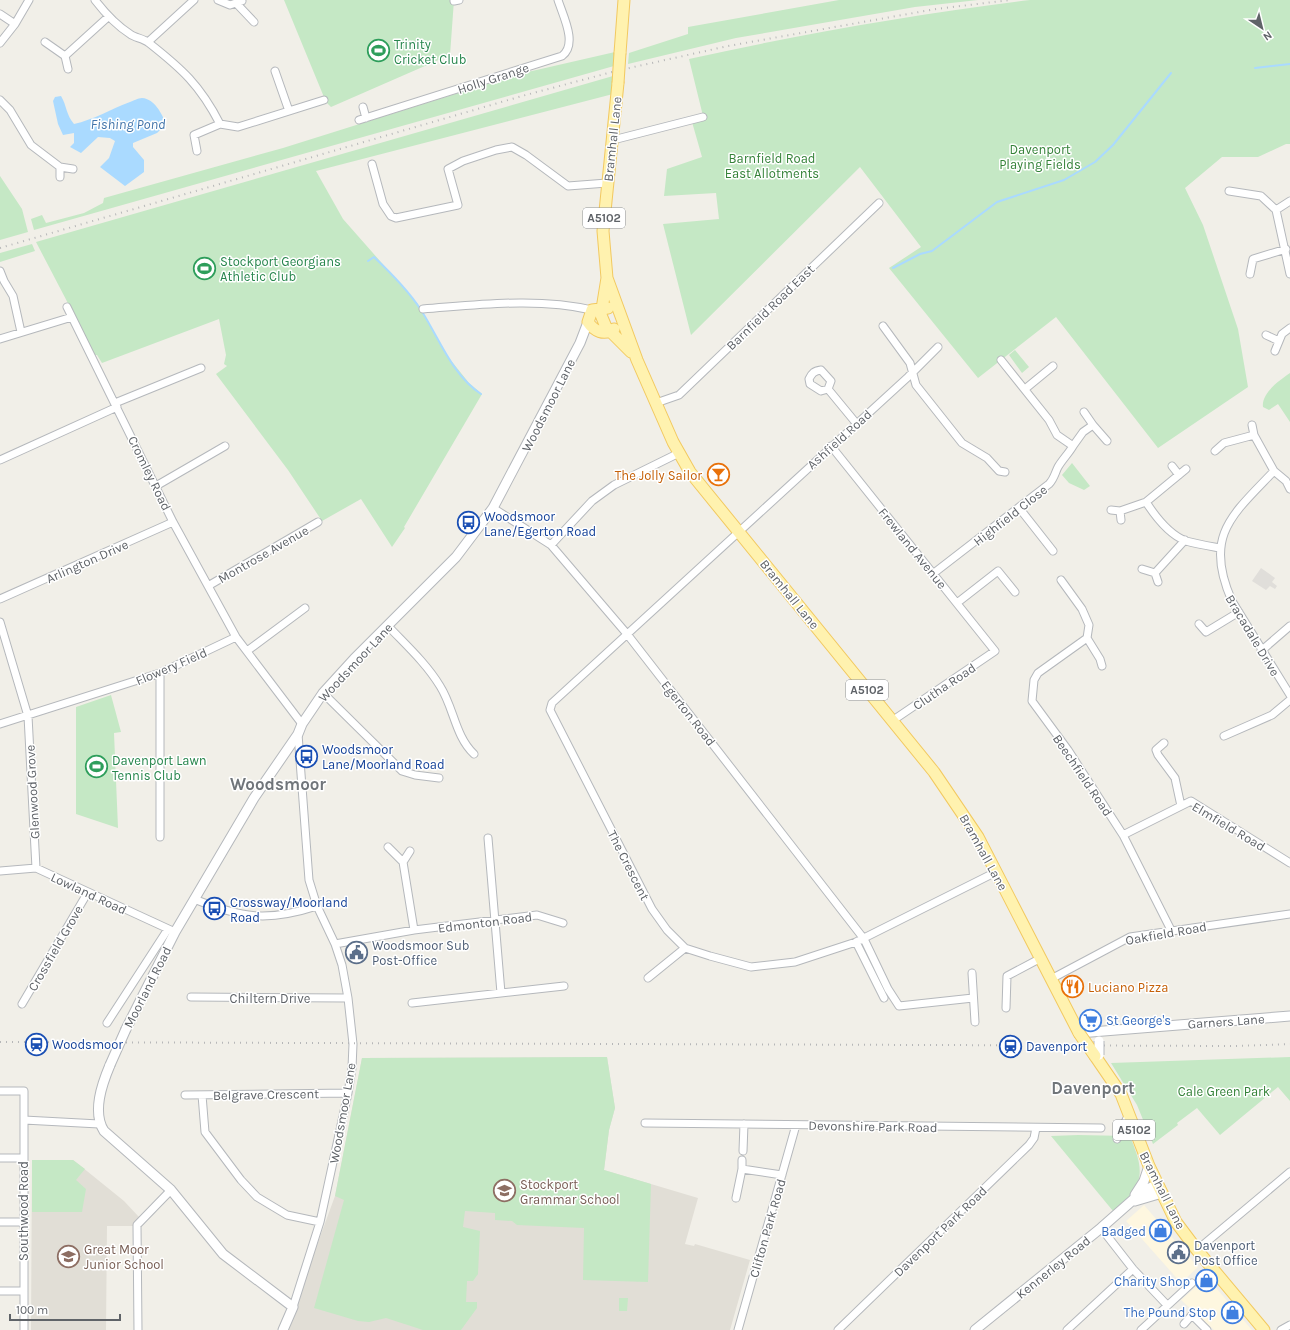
<svg xmlns="http://www.w3.org/2000/svg" width="1290" height="1330" viewBox="0 0 1290 1330" font-family="Karla,sans-serif">
  <rect width="100%" height="100%" fill="#f1efe8"/>
  <!-- commercial -->
  <path fill="#fef7e0" d="M1144 1205 1198 1267 1181 1283 1126 1221Z
    M1207 1277 1223 1296 1252 1330H1214L1181 1300Z"/>
  <!-- industrial -->
  <path fill="#e0deda" d="M1261 568 1275 578 1272 582 1277 586 1275 589 1270 586 1266 590 1252 581Z"/>
  <!-- education -->
  <path fill="#e1ded6" d="M607 1057 615 1108 609 1130 604 1170 698 1198 685 1244 694 1246 695 1244 750 1260 730 1330H286L335 1196 362 1058Z
    M32 1160H73L77 1163 124 1201 139 1217 133 1226H107L106 1330H31Z"/>
  <!-- green -->
  <path fill="#c5e8c5" d="M284 0H454L450 55 331 107 326 102Z
    M839 0H978L915 7 736 38 628 64 629 53 688 34V27Z
    M1030 0H1290V144H1286L1258 157H1222L1185 188 1203 225 1238 329 1248 387 1158 448 1056 317 978 378 889 268 921 247 860 167 691 335 663 224 719 219 716 193 664 196 667 169 702 157 692 122 703 116 689 59C802 34 916 14 1030 0Z
    M615 52 614 66 34 230 31 219 42 215 46 223 84 213 103 203 104 198 283 148 519 74Z
    M613 76V94L316 171 343 219 417 303 445 353 469 383 482 394 404 527 405 528 392 547 361 499 322 521 288 470 216 374 227 366 224 364 226 355 219 319 102 363 97 355H95L36 242Z
    M0 176 22 209 28 232 0 240Z
    M32 244 35 251 0 262V253Z
    M1015 350 1029 367 1022 373 1009 355Z
    M1290 373V422L1278 404 1269 410 1263 407C1261 393 1280 380 1290 373Z
    M1072 463 1090 486 1084 490 1069 483 1062 475Z
    M111 695 121 732 114 733 118 828 76 814V707Z
    M607 1057 615 1108 609 1130 604 1170 651 1184 648 1282 583 1280 584 1228 517 1225 512 1221 495 1220V1213L465 1211 463 1227 480 1231 478 1274 473 1281H467L466 1302H477V1308L461 1330H423L386 1318 369 1322 358 1321 314 1308 344 1200 335 1196 362 1058Z
    M1290 1057V1101L1278 1087 1220 1135 1197 1108 1177 1123 1178 1125 1153 1144 1137 1105 1111 1063Z
    M1078 1135 1128 1136C1132 1138 1134 1147 1136 1152 1146 1181 1135 1193 1113 1211L1051 1136Z
    M32 1160H73L85 1169 76 1180 86 1189 82 1212H32Z
    M619 1298H628L627 1311H619Z"/>
  <!-- water -->
  <path fill="#aadaff" d="M61 96C67 106 66 115 74 124 93 120 111 109 130 102 133 101 138 98 142 98 155 99 162 114 166 124L157 133 133 143V147L144 160V172L125 186 100 167 109 158 115 141 110 138 98 137 81 153 70 147 74 143V133L63 135 58 124 53 101 55 97Z"/>
  <g fill="none" stroke-linecap="round" stroke-linejoin="round">
    <!-- stream -->
    <path stroke="#aadaff" stroke-width="2" d="M1255 68 1290 64
      M368 261 374 257C391 273 408 290 421 310 439 338 452 375 481 394
      M893 268 920 254 932 251 997 202 1064 180 1095 162 1113 145 1171 73"/>
    <defs>
      <path id="minor" d="M95 0C105 13 116 25 130 34 135 38 143 38 149 43 182 69 200 85 220 124L238 127 324 100
        M218 0 230 5 242 1
        M454 1 459 0
        M236 3 254 22
        M0 14 15 24
        M45 42 65 56 68 69
        M148 42 194 0
        M0 43 15 24 29 0
        M65 56 108 17
        M275 71 289 111
        M0 100 10 110 31 145 60 167 73 169
        M363 107 366 118
        M359 120 562 56C578 44 563 16 558 0
        M613 140 703 117
        M197 151 194 135 220 124
        M372 164 383 204 391 216 396 218 458 205 448 169 463 161 496 150 512 147 526 155 568 186 607 183
        M60 177V167
        M1229 191 1261 196 1276 210 1290 274
        M1276 210 1290 201
        M0 271 4 281 13 296 21 332
        M1250 274 1253 259 1286 249
        M67 307 173 522 236 637
        M423 309C477 305 538 297 592 310
        M883 326 910 363 916 385 962 443 987 458 999 471 1005 472
        M1266 335 1279 341
        M0 339 72 317
        M938 347 908 377 552 703 550 710 652 909 667 930 685 948 710 956 751 967 795 962 856 942 996 872
        M1275 351 1282 334 1290 328
        M828 389 831 381 821 370C814 371 812 373 809 379L810 384 821 391 828 389 856 423
        M1025 389 1053 366
        M115 403 201 368
        M656 403 679 395 879 203
        M1084 412 1093 425
        M1252 425 1254 435 1274 471C1232 515 1203 536 1232 601L1290 695
        M831 446 995 651 892 721
        M1073 446 1083 432 1093 425 1107 441
        M1215 451 1224 443 1254 435
        M0 460 117 407
        M1172 466 1179 475
        M1274 471 1286 481 1290 489
        M156 486 225 446
        M1146 502 1186 469
        M493 508 551 545 627 634 864 939 888 989 899 1006 973 998
        M1020 509 1053 551
        M1111 510 1120 511 1146 502C1155 516 1170 535 1186 541 1197 544 1209 546 1220 548
        M1120 511 1121 520
        M551 545 592 501 614 485 679 453
        M1142 569 1155 573 1158 582
        M934 573 1049 484C1054 479 1055 473 1058 467 1062 460 1069 453 1073 446L1057 435 1049 420 1001 360
        M1155 573 1185 540
        M1061 580 1082 609 1089 625 1087 638
        M208 586 318 522
        M0 599 173 522
        M957 603 998 571 1015 592
        M0 622 28 716 36 868
        M1199 624 1206 632 1239 612
        M388 626C406 645 426 663 440 686 454 708 455 736 474 754
        M247 651 305 608
        M1261 651 1290 626
        M1102 666 1100 659 1087 638 1038 673 1034 680 1032 701 1068 750 1123 835 1171 930
        M323 693 402 771 415 775 439 778
        M0 724 160 673 236 637 302 724
        M1224 736 1272 715 1290 700
        M1164 743 1156 750 1158 755 1175 778 1181 806
        M1123 835 1191 801 1290 863
        M160 837V673
        M488 838 501 993
        M388 847 403 862
        M410 851 403 862 414 930
        M0 871 36 868 175 932
        M194 899C241 918 268 922 317 906
        M856 942 884 998
        M335 944 414 930 537 915 563 923
        M972 973 975 1022
        M648 978 685 948
        M1051 979 1130 937 1290 914
        M191 997 348 998
        M412 1003 564 986
        M22 1004 88 892
        M1006 1008 1007 976 1041 958
        M107 1023 168 929
        M0 1091H24V1330
        M185 1095 348 1093
        M202 1095 205 1132 241 1180 257 1197 287 1215 320 1222
        M24 1120 99 1124
        M645 1123 1101 1128
        M1117 1139 1129 1114
        M743 1151 744 1124
        M0 1158H23
        M742 1169V1160
        M736 1198 742 1169 782 1175
        M0 1222H23
        M1101 1228 1133 1269 1167 1305
        M1197 1250 1290 1172
        M0 1291H24
        M293 1307 320 1222 348 1093 352 1068 353 1044 348 998 342 965 335 944 317 906 309 880 298 734
        M1184 1324 1192 1315 1207 1330
        M138 1330 137 1225 171 1190
        M738 1330 796 1125
        M838 1330 1029 1145 1034 1138 1036 1128
        M1067 1330 1133 1269
        M1141 1330 1192 1283
        M1281 1330 1290 1325"/>
      <path id="tertiary" d="M126 1029 175 932 254 798 298 734 302 724 323 693 354 659 456 557 493 508 580 343 588 322
        M1079 1033 1290 1016
        M110 1065C102 1084 92 1112 104 1131L171 1190 223 1254 293 1307 283 1330
        M1135 1195 1144 1181 1149 1166
        M1135 1201 1162 1193
        M975 1330 1101 1228 1143 1191 1158 1184"/>
      <path id="primary" d="M620 53 624 0
        M618 83 603 231 607 278 601 315 606 327 631 352
        M607 278 637 360 673 442 690 472 934 772 978 837 1079 1033
        M608 308 592 310 588 322C594 331 604 336 614 329
        M1095 1056 1121 1094 1149 1166 1176 1222 1197 1250 1264 1330"/>
    </defs>
    <!-- minor casing -->
    <use href="#minor" stroke="#b5b8bc" stroke-width="9"/>
    <!-- tertiary casing -->
    <use href="#tertiary" stroke="#b5b8bc" stroke-width="11"/>
    <!-- primary casing -->
    <use href="#primary" stroke="#f2c960" stroke-width="13"/>
    <!-- minor -->
    <use href="#minor" stroke="#fff" stroke-width="7"/>
    <!-- tertiary -->
    <use href="#tertiary" stroke="#fff" stroke-width="9"/>
    <!-- primary -->
    <use href="#primary" stroke="#fff2af" stroke-width="11"/>
    <!-- rail -->
    <path stroke="#b6b7b8" stroke-width="2" stroke-dasharray="1 5" stroke-linecap="butt" d="M0 248 522 96 616 71 728 46 936 9 1010 0
      M0 1042 1238 1046 1290 1044"/>
    <defs>
      <path id="tertiary-bridge" d="M1099 1055V1041
        M110 1065 126 1029"/>
      <path id="primary-bridge" d="M618 83 620 53
        M1079 1033 1095 1056"/>
    </defs>
    <!-- tertiary-bridge casing -->
    <use href="#tertiary-bridge" stroke="#b5b8bc" stroke-width="11" stroke-linecap="butt"/>
    <!-- primary-bridge casing -->
    <use href="#primary-bridge" stroke="#f2c960" stroke-width="13" stroke-linecap="butt"/>
    <!-- tertiary-bridge -->
    <use href="#tertiary-bridge" stroke="#fff" stroke-width="9"/>
    <!-- primary-bridge -->
    <use href="#primary-bridge" stroke="#fff2af" stroke-width="11"/>
  </g>
  <!-- icons -->
  <defs>
    <symbol id="stadium-ring" viewBox="-11 -11 22 22"><circle r="9.5" fill="#fff" stroke="#2e9e5b" stroke-width="1.5"/><path d="M0-5a6.5 5 0 1 0 0 10a6.5 5 0 1 0 0-10ZM-3.5-1.8h7v3.6h-7Z" fill="#2e9e5b"/></symbol>
    <symbol id="bar-ring" viewBox="-11 -11 22 22"><circle r="9.5" fill="#fff" stroke="#e8710a" stroke-width="1.5"/><path d="M-6-5H6L.8 .8V4.5H3.5V6h-7V4.5H-.8V.8Z" fill="#e8710a"/></symbol>
    <symbol id="bus-ring" viewBox="-11 -11 22 22"><circle r="9.5" fill="#fff" stroke="#1a4fb4" stroke-width="1.5"/><path d="M-5-6H5V4H4V6H2V4H-2V6H-4V4H-5ZM-3.5-4V0h7V-4ZM-3.5 1.2v1.5H-2V1.2ZM2 1.2v1.5H3.5V1.2Z" fill="#1a4fb4"/></symbol>
    <symbol id="civic-ring" viewBox="-11 -11 22 22"><circle r="9.5" fill="#fff" stroke="#5c6f8a" stroke-width="1.5"/><path d="M-.6-6.5H3V-4.5H.6V-3L4-1V1h2V6H-6V1h2V-1L-.6-3ZM-1.2 2.5V6h2.4V2.5Z" fill="#5c6f8a"/></symbol>
    <symbol id="restaurant-ring" viewBox="-11 -11 22 22"><circle r="9.5" fill="#fff" stroke="#e8710a" stroke-width="1.5"/><path d="M-5-6h1v4h1v-4h1v4h1v-4h1v5L-1.5 .5V6h-2V.5L-5-1ZM5-6V6H3V1.5H1.5Q1.5-4 5-6Z" fill="#e8710a"/></symbol>
    <symbol id="supermarket-ring" viewBox="-11 -11 22 22"><circle r="9.5" fill="#fff" stroke="#3f7fe0" stroke-width="1.5"/><path d="M-6-5.5h2.5l.6 2H6L4.5 2H-2.5L-4.4-4H-6ZM-1.5 3.2a1.3 1.3 0 1 0 .1 0ZM3 3.2a1.3 1.3 0 1 0 .1 0Z" fill="#3f7fe0"/></symbol>
    <symbol id="station-ring" viewBox="-11 -11 22 22"><circle r="9.5" fill="#fff" stroke="#1a4fb4" stroke-width="1.5"/><path d="M-3-6H3Q5-6 5-4V2Q5 4 3 4L4.5 6H3L1.5 4h-3L-3 6H-4.5L-3 4Q-5 4-5 2V-4Q-5-6-3-6ZM-3.5-4v3h7v-3ZM-3.5 1v1.5H-2V1ZM2 1v1.5H3.5V1Z" fill="#1a4fb4"/></symbol>
    <symbol id="school-ring" viewBox="-11 -11 22 22"><circle r="9.5" fill="#fff" stroke="#8d6e63" stroke-width="1.5"/><path d="M0-5L7-2L0 1L-7-2ZM-4 1L0 2.5L4 1V4Q0 6-4 4Z" fill="#8d6e63"/></symbol>
    <symbol id="shop-ring" viewBox="-11 -11 22 22"><circle r="9.5" fill="#fff" stroke="#3f7fe0" stroke-width="1.5"/><path d="M-5-2.5h2.3a2.7 3.5 0 0 1 5.4 0H5L5.5 6h-11ZM-1.5-2.5h3a1.5 2.3 0 0 0-3 0Z" fill="#3f7fe0"/></symbol>
  </defs>
  <g fill-rule="evenodd">
    <use href="#stadium-ring" x="366" y="38" width="25" height="25"/>
    <use href="#stadium-ring" x="192" y="256" width="25" height="25"/>
    <use href="#bar-ring" x="706" y="462" width="25" height="25"/>
    <use href="#bus-ring" x="456" y="510" width="25" height="25"/>
    <use href="#bus-ring" x="294" y="744" width="25" height="25"/>
    <use href="#stadium-ring" x="84" y="754" width="25" height="25"/>
    <use href="#bus-ring" x="202" y="896" width="25" height="25"/>
    <use href="#civic-ring" x="344" y="940" width="25" height="25"/>
    <use href="#restaurant-ring" x="1060" y="974" width="25" height="25"/>
    <use href="#supermarket-ring" x="1078" y="1008" width="25" height="25"/>
    <use href="#station-ring" x="24" y="1032" width="25" height="25"/>
    <use href="#station-ring" x="998" y="1034" width="25" height="25"/>
    <use href="#school-ring" x="492" y="1178" width="25" height="25"/>
    <use href="#shop-ring" x="1148" y="1218" width="25" height="25"/>
    <use href="#civic-ring" x="1166" y="1240" width="25" height="25"/>
    <use href="#school-ring" x="56" y="1244" width="25" height="25"/>
    <use href="#shop-ring" x="1194" y="1268" width="25" height="25"/>
    <use href="#shop-ring" x="1220" y="1300" width="25" height="25"/>
  </g>
  <g text-anchor="middle" stroke-width="3" stroke-linejoin="round" paint-order="stroke">
    <!-- shield labels -->
    <g fill="#fff" stroke="#8f9295" stroke-width="1">
      <rect x="583" y="208" width="42" height="20" rx="3"/>
      <rect x="846" y="680" width="42" height="20" rx="3"/>
      <rect x="1113" y="1120" width="42" height="20" rx="3"/>
    </g>
    <g font-size="12" font-weight="bold" fill="#5f6368">
      <text x="604" y="222">A5102</text>
      <text x="867" y="694">A5102</text>
      <text x="1134" y="1134">A5102</text>
    </g>
    <!-- leisure labels -->
    <g font-size="13" fill="#27864d" stroke="#fff" text-anchor="start">
      <text x="394" y="49">Trinity<tspan x="394" dy="15">Cricket Club</tspan></text>
      <text x="220" y="266">Stockport Georgians<tspan x="220" dy="15">Athletic Club</tspan></text>
      <text x="112" y="765">Davenport Lawn<tspan x="112" dy="15">Tennis Club</tspan></text>
    </g>
    <!-- street labels -->
    <g font-size="13" fill="#5f6368" stroke="#fff">
      <text transform="translate(493 78) rotate(-18)" y="5">Holly Grange</text>
      <text transform="translate(612 139) rotate(-84)" y="5">Bramhall Lane</text>
      <text transform="translate(770 307) rotate(-44)" y="5">Barnfield Road East</text>
      <text transform="translate(548 405) rotate(-63)" y="5">Woodsmoor Lane</text>
      <text transform="translate(839 439) rotate(-42)" y="5">Ashfield Road</text>
      <text transform="translate(150 473) rotate(64)" y="5">Cromley Road</text>
      <text transform="translate(1010 515) rotate(-38)" y="5">Highfield Close</text>
      <text transform="translate(913 548) rotate(51)" y="5">Frewland Avenue</text>
      <text transform="translate(263 554) rotate(-30)" y="5">Montrose Avenue</text>
      <text transform="translate(87 561) rotate(-24)" y="5">Arlington Drive</text>
      <text transform="translate(790 594) rotate(51)" y="5">Bramhall Lane</text>
      <text transform="translate(1253 635) rotate(59)" y="5">Bracadale Drive</text>
      <text transform="translate(355 662) rotate(-47)" y="5">Woodsmoor Lane</text>
      <text transform="translate(171 666) rotate(-23)" y="5">Flowery Field</text>
      <text transform="translate(944 686) rotate(-34)" y="5">Clutha Road</text>
      <text transform="translate(689 713) rotate(52)" y="5">Egerton Road</text>
      <text transform="translate(1083 775) rotate(56)" y="5">Beechfield Road</text>
      <text transform="translate(32 792) rotate(-93)" y="5">Glenwood Grove</text>
      <text transform="translate(1229 826) rotate(31)" y="5">Elmfield Road</text>
      <text transform="translate(984 852) rotate(61)" y="5">Bramhall Lane</text>
      <text transform="translate(629 865) rotate(63)" y="5">The Crescent</text>
      <text transform="translate(89 893) rotate(25)" y="5">Lowland Road</text>
      <text transform="translate(485 922) rotate(-7)" y="5">Edmonton Road</text>
      <text transform="translate(1166 933) rotate(-10)" y="5">Oakfield Road</text>
      <text transform="translate(55 948) rotate(-60)" y="5">Crossfield Grove</text>
      <text transform="translate(147 987) rotate(-63)" y="5">Moorland Road</text>
      <text x="270" y="1003">Chiltern Drive</text>
      <text transform="translate(1226 1021) rotate(-4)" y="5">Garners Lane</text>
      <text transform="translate(266 1094) rotate(-1)" y="5">Belgrave Crescent</text>
      <text transform="translate(342 1113) rotate(-80)" y="5">Woodsmoor Lane</text>
      <text transform="translate(873 1126) rotate(1)" y="5">Devonshire Park Road</text>
      <text transform="translate(1163 1190) rotate(63)" y="5">Bramhall Lane</text>
      <text transform="translate(23 1211) rotate(-90)" y="5">Southwood Road</text>
      <text transform="translate(767 1228) rotate(-74)" y="5">Clifton Park Road</text>
      <text transform="translate(940 1231) rotate(-44)" y="5">Davenport Park Road</text>
      <text transform="translate(1053 1267) rotate(-39)" y="5">Kennerley Road</text>
    </g>
    <!-- park labels -->
    <g font-size="13" fill="#348238" stroke="#fff">
      <text x="1040" y="154">Davenport<tspan x="1040" dy="15">Playing Fields</tspan></text>
      <text x="772" y="163">Barnfield Road<tspan x="772" dy="15">East Allotments</tspan></text>
      <text x="1224" y="1096">Cale Green Park</text>
    </g>
    <!-- food labels -->
    <g font-size="13" fill="#c56008" stroke="#fff" text-anchor="end">
      <text x="702" y="480">The Jolly Sailor</text>
      <text x="1088" y="992" text-anchor="start">Luciano Pizza</text>
    </g>
    <!-- transit labels -->
    <g font-size="13" fill="#164399" stroke="#fff" text-anchor="start">
      <text x="484" y="521">Woodsmoor<tspan x="484" dy="15">Lane/Egerton Road</tspan></text>
      <text x="322" y="754">Woodsmoor<tspan x="322" dy="15">Lane/Moorland Road</tspan></text>
      <text x="230" y="907">Crossway/Moorland<tspan x="230" dy="15">Road</tspan></text>
      <text x="52" y="1049">Woodsmoor</text>
      <text x="1026" y="1051">Davenport</text>
    </g>
    <!-- service labels -->
    <g font-size="13" fill="#4e5e75" stroke="#fff" text-anchor="start">
      <text x="372" y="950">Woodsmoor Sub<tspan x="372" dy="15">Post-Office</tspan></text>
      <text x="1194" y="1250">Davenport<tspan x="1194" dy="15">Post Office</tspan></text>
    </g>
    <!-- shop labels -->
    <g font-size="13" fill="#366cbe" stroke="#fff" text-anchor="end">
      <text x="1106" y="1025" text-anchor="start">St George's</text>
      <text x="1146" y="1236">Badged</text>
      <text x="1190" y="1286">Charity Shop</text>
      <text x="1216" y="1317">The Pound Stop</text>
    </g>
    <!-- education labels -->
    <g font-size="13" fill="#785e54" stroke="#fff" text-anchor="start">
      <text x="520" y="1189">Stockport<tspan x="520" dy="15">Grammar School</tspan></text>
      <text x="84" y="1254">Great Moor<tspan x="84" dy="15">Junior School</tspan></text>
    </g>
    <!-- water labels -->
    <g font-size="14" font-style="italic" fill="#4174aa" stroke="#fff">
      <text x="128" y="129">Fishing Pond</text>
    </g>
    <!-- district labels -->
    <g font-size="17" font-weight="bold" fill="#70757a" stroke="#fff">
      <text x="278" y="790">Woodsmoor</text>
      <text x="1093" y="1094">Davenport</text>
    </g>
  </g>
  <!-- north arrow -->
  <g transform="translate(1262 28) rotate(145)" stroke="#ffffff" stroke-width="3" paint-order="stroke">
  <path d="M0-3L7 15L0 10L-7 15Z" fill="#5f6368"/>
  <text y="-6" font-size="11" font-weight="bold" text-anchor="middle" fill="#5f6368">N</text>
  </g>
  <!-- scale -->
  <path d="M10 1314v6h110v-6" fill="none" stroke="#5f6368" stroke-width="2"/>
  <text x="16" y="1314" font-size="12" fill="#5f6368" stroke="#ffffff" stroke-width="3" paint-order="stroke">100 m</text>
</svg>
